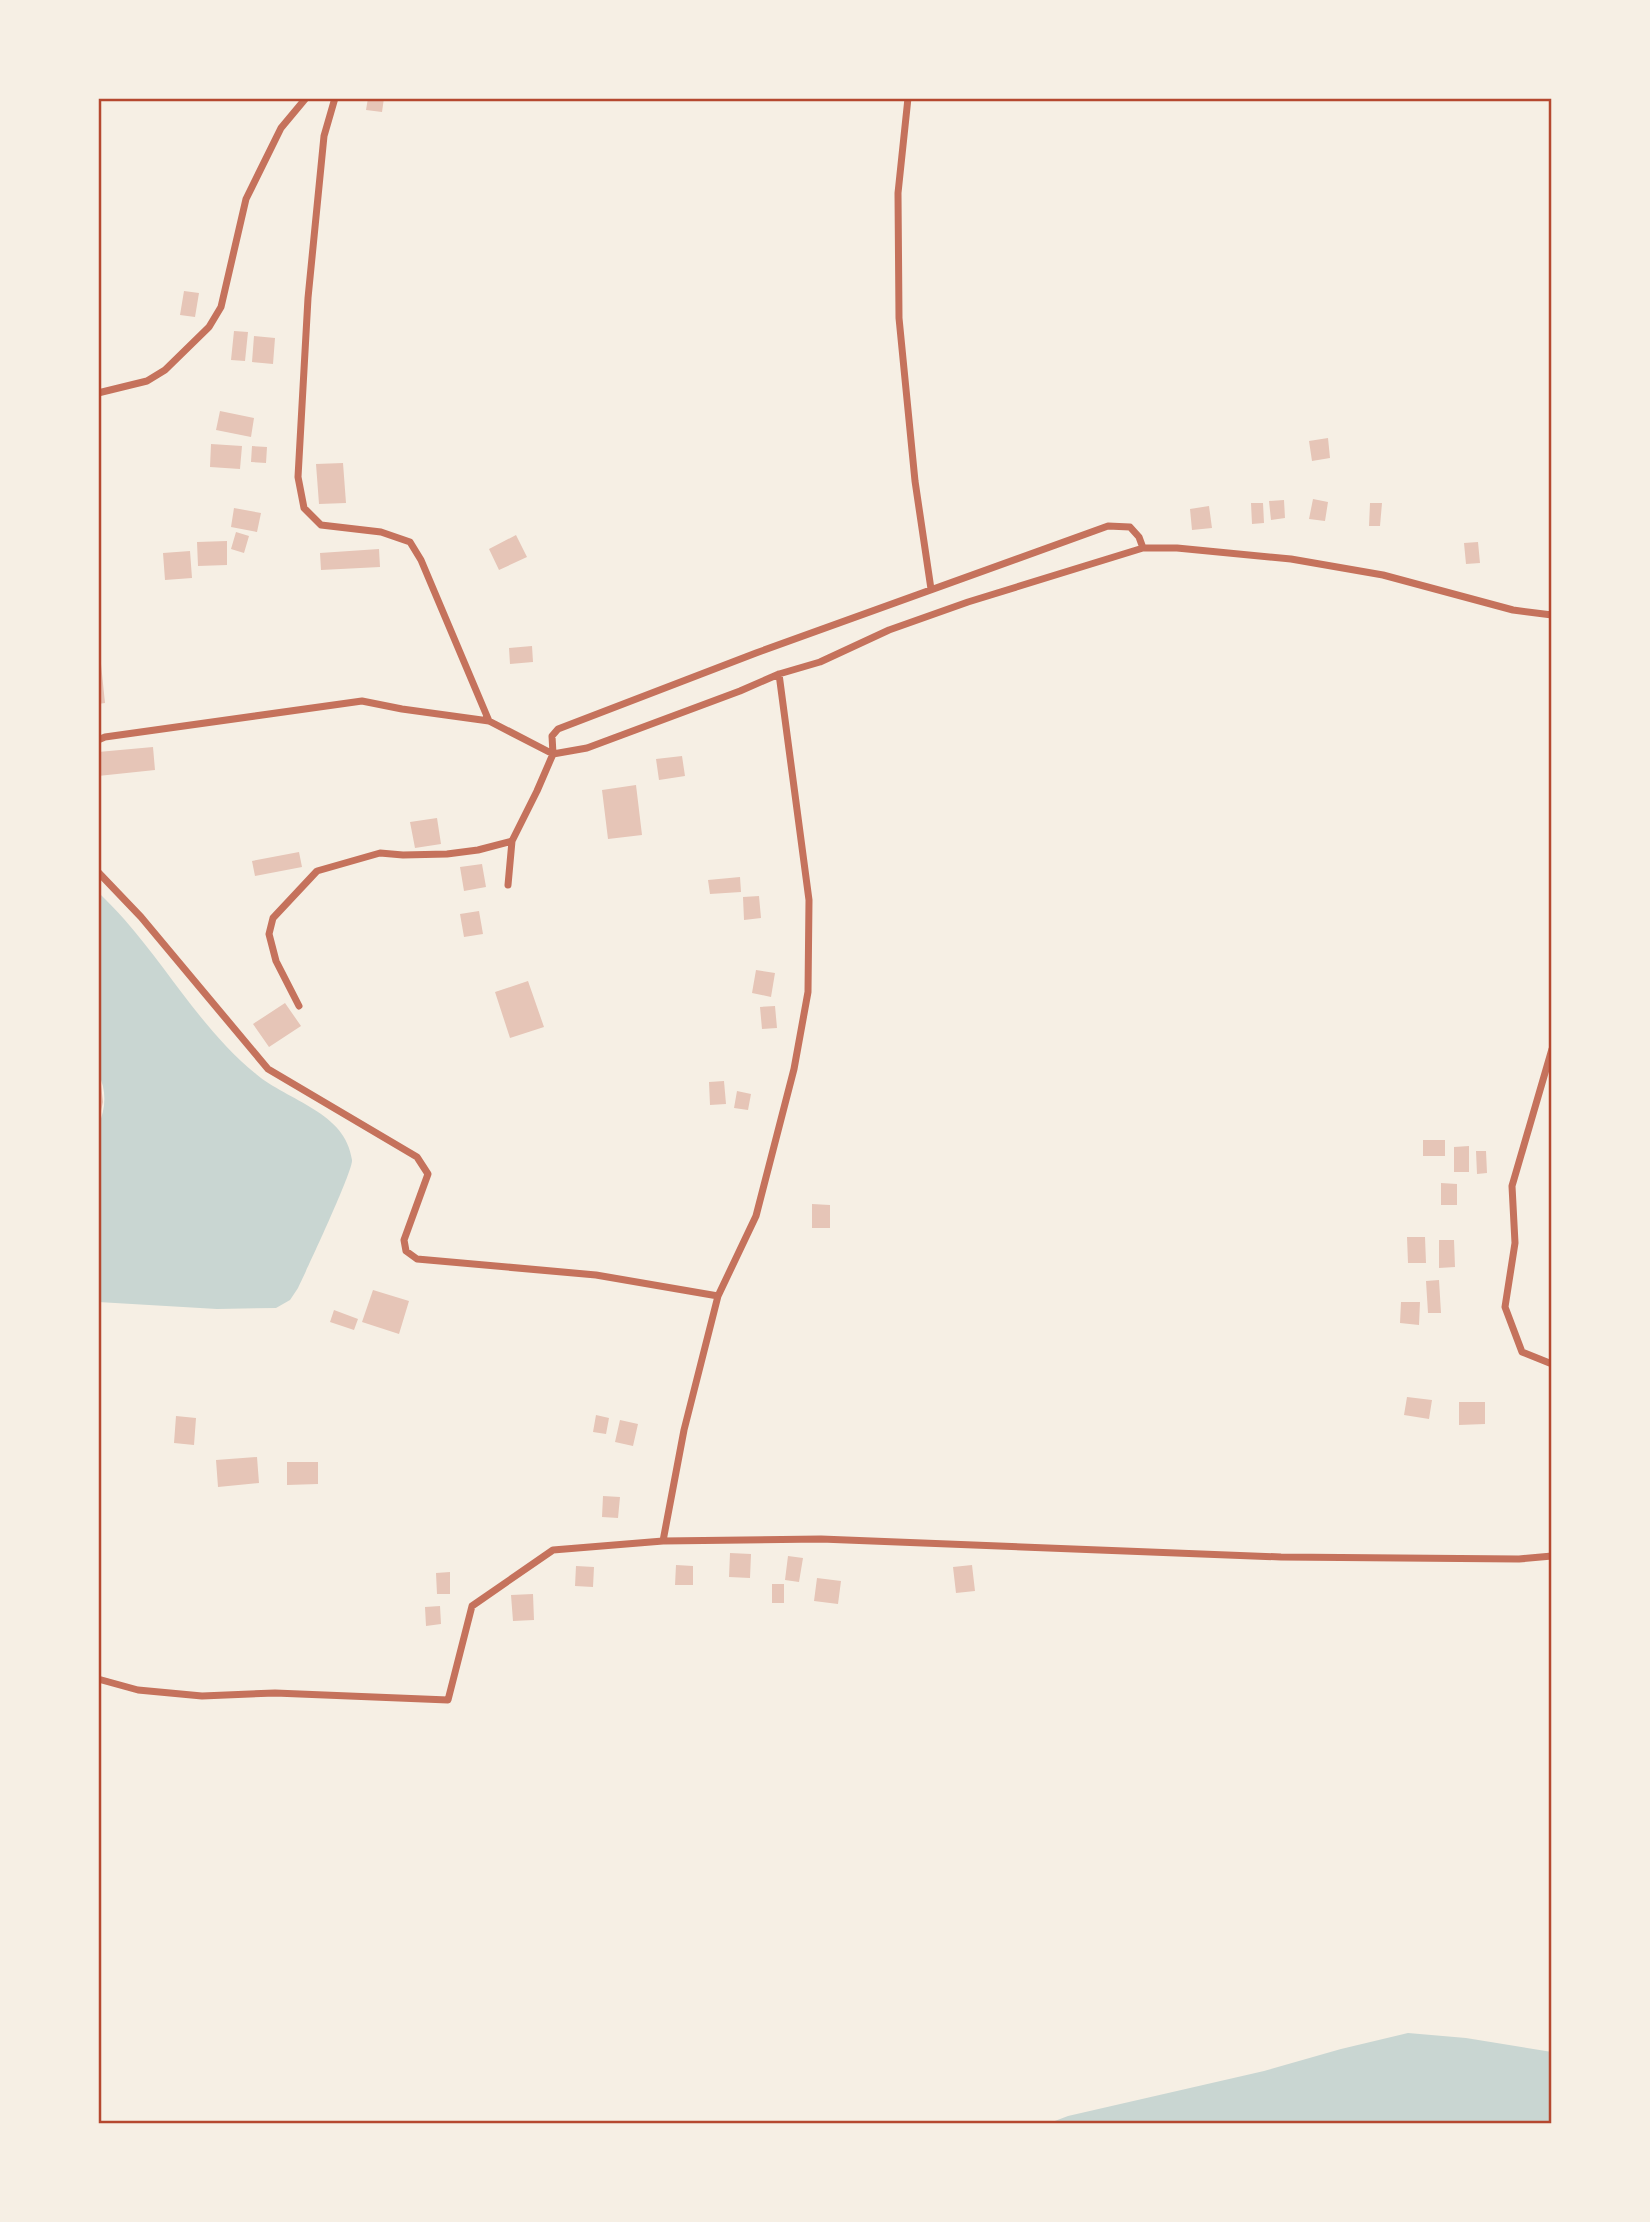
<svg xmlns="http://www.w3.org/2000/svg" width="1650" height="2222" viewBox="0 0 1650 2222" font-family="'Noto Serif',serif">
  <rect width="100%" height="100%" fill="#f6efe4"/>
  <!-- water -->
  <path fill="#c9d6d2" d="M98 892C107 901 116 910 124 919 169 970 203 1031 256 1074 288 1101 346 1112 352 1160 353 1171 307 1269 298 1288L290 1300 276 1308 217 1309 98 1302V1126C106 1109 107 1090 98 1073Z
    M1408 2033 1466 2038 1552 2052V2124H1047L1068 2116 1264 2071 1341 2049Z"/>
  <!-- building -->
  <path fill="#e6c5b7" d="M368 98H384L382 112 366 110Z
    M184 291 199 293 195 317 180 315Z
    M234 331 248 332 245 361 231 360Z
    M254 336 275 338 273 364 252 362Z
    M220 411 254 418 251 437 216 430Z
    M1328 438 1330 458 1312 461 1309 441Z
    M211 444 242 446 240 469 210 467Z
    M252 446 267 447 266 463 251 462Z
    M343 463 346 503 319 504 316 464Z
    M1313 499 1328 502 1325 521 1309 519Z
    M1284 500 1285 518 1271 520 1269 501Z
    M1251 503H1263L1264 523 1252 524Z
    M1370 503H1382L1380 526H1369Z
    M1209 506 1212 528 1192 530 1190 509Z
    M234 508 261 513 257 532 231 527Z
    M236 532 249 536 244 553 231 549Z
    M516 535 527 557 499 570 489 549Z
    M227 541V565L198 566 197 542Z
    M1478 542 1480 563 1466 564 1464 543Z
    M379 549 380 567 321 570 320 553Z
    M190 551 192 578 165 580 163 553Z
    M532 646 533 662 510 664 509 648Z
    M101 664 105 703 98 704V665Z
    M153 747 155 770 98 776V752Z
    M682 756 685 776 659 780 656 759Z
    M636 785 642 835 608 839 602 790Z
    M437 818 441 844 415 848 410 822Z
    M299 852 302 867 255 876 252 861Z
    M482 864 486 887 464 891 460 867Z
    M740 877 741 892 710 894 708 880Z
    M759 896 761 918 744 920 743 897Z
    M479 911 483 934 464 937 460 914Z
    M756 970 775 973 771 997 752 993Z
    M528 981 544 1027 510 1038 495 992Z
    M285 1003 301 1026 269 1047 253 1024Z
    M775 1006 777 1028 762 1029 760 1007Z
    M98 1078 101 1085 103 1102 99 1120Z
    M724 1081 726 1104 710 1105 709 1082Z
    M737 1091 751 1094 748 1110 734 1108Z
    M1423 1140H1445V1156H1423Z
    M1469 1146V1172H1454V1147Z
    M1476 1151H1486L1487 1173 1477 1174Z
    M1441 1183 1457 1184V1205H1441Z
    M812 1204 830 1205V1228H812Z
    M1407 1237H1425L1426 1263H1408Z
    M1439 1240H1454L1455 1267 1439 1268Z
    M1439 1280 1441 1313H1428L1426 1281Z
    M373 1290 409 1301 399 1334 362 1322Z
    M1401 1302H1420L1419 1325 1400 1323Z
    M334 1310 358 1319 354 1330 330 1322Z
    M1407 1397 1432 1400 1429 1419 1404 1415Z
    M1459 1402H1485V1424L1459 1425Z
    M596 1415 609 1418 606 1434 593 1432Z
    M176 1416 196 1418 194 1445 174 1443Z
    M620 1420 638 1424 633 1446 615 1442Z
    M257 1457 259 1483 218 1487 216 1460Z
    M287 1462H318V1484L287 1485Z
    M603 1496 620 1497 618 1518 602 1517Z
    M730 1553 751 1554 750 1578 729 1577Z
    M788 1556 803 1558 799 1582 785 1580Z
    M676 1565 693 1566V1585H675Z
    M972 1565 975 1591 956 1593 953 1567Z
    M576 1566 594 1567 593 1587 575 1586Z
    M450 1572V1594H437L436 1573Z
    M817 1578 841 1581 838 1604 814 1601Z
    M772 1584H784V1603H772Z
    M533 1594 534 1620 513 1621 511 1595Z
    M440 1606 441 1624 426 1626 425 1607Z"/>
  <g fill="none" stroke-linecap="round" stroke-linejoin="round">
    <!-- minor -->
    <path stroke="#c5725c" stroke-width="7" d="M335 98 324 136 308 298 298 477 304 508 321 525 381 532 410 542 421 560 489 721
      M908 98 898 193 899 318 915 481 931 589
      M98 393 147 381 165 370 209 327 221 307 246 199 281 128 306 98
      M98 740 105 737 362 701 402 709 489 721 553 754 587 748 740 691 779 674 820 662 889 630 968 602 1143 548H1177L1291 559 1383 575 1513 610 1552 615
      M98 872 141 917 268 1069 417 1157 428 1174 404 1240 406 1251 417 1259 596 1275 718 1296
      M508 885 512 841 537 791 553 754 552 736 558 729 756 653 1108 526 1130 527 1139 537 1143 548
      M299 1006 276 961 269 934 273 918 317 871 380 853 403 855 447 854 478 850 512 841
      M1552 1049 1512 1186 1515 1243 1505 1307 1522 1352 1552 1364
      M663 1541 684 1430 718 1296 756 1216 794 1069 808 992 809 900 779 674
      M98 1679 138 1690 202 1696 275 1693 448 1700 472 1606 553 1550 663 1541 821 1539 1281 1557 1519 1559 1552 1556"/>
  </g>
  <!-- border -->
  <rect width="1650" height="2222" fill="none" stroke="#f6efe4" stroke-width="200"/>
  <rect x="100" y="100" width="1450" height="2022" fill="none" stroke="#b5482f" stroke-width="2.5"/>
</svg>
